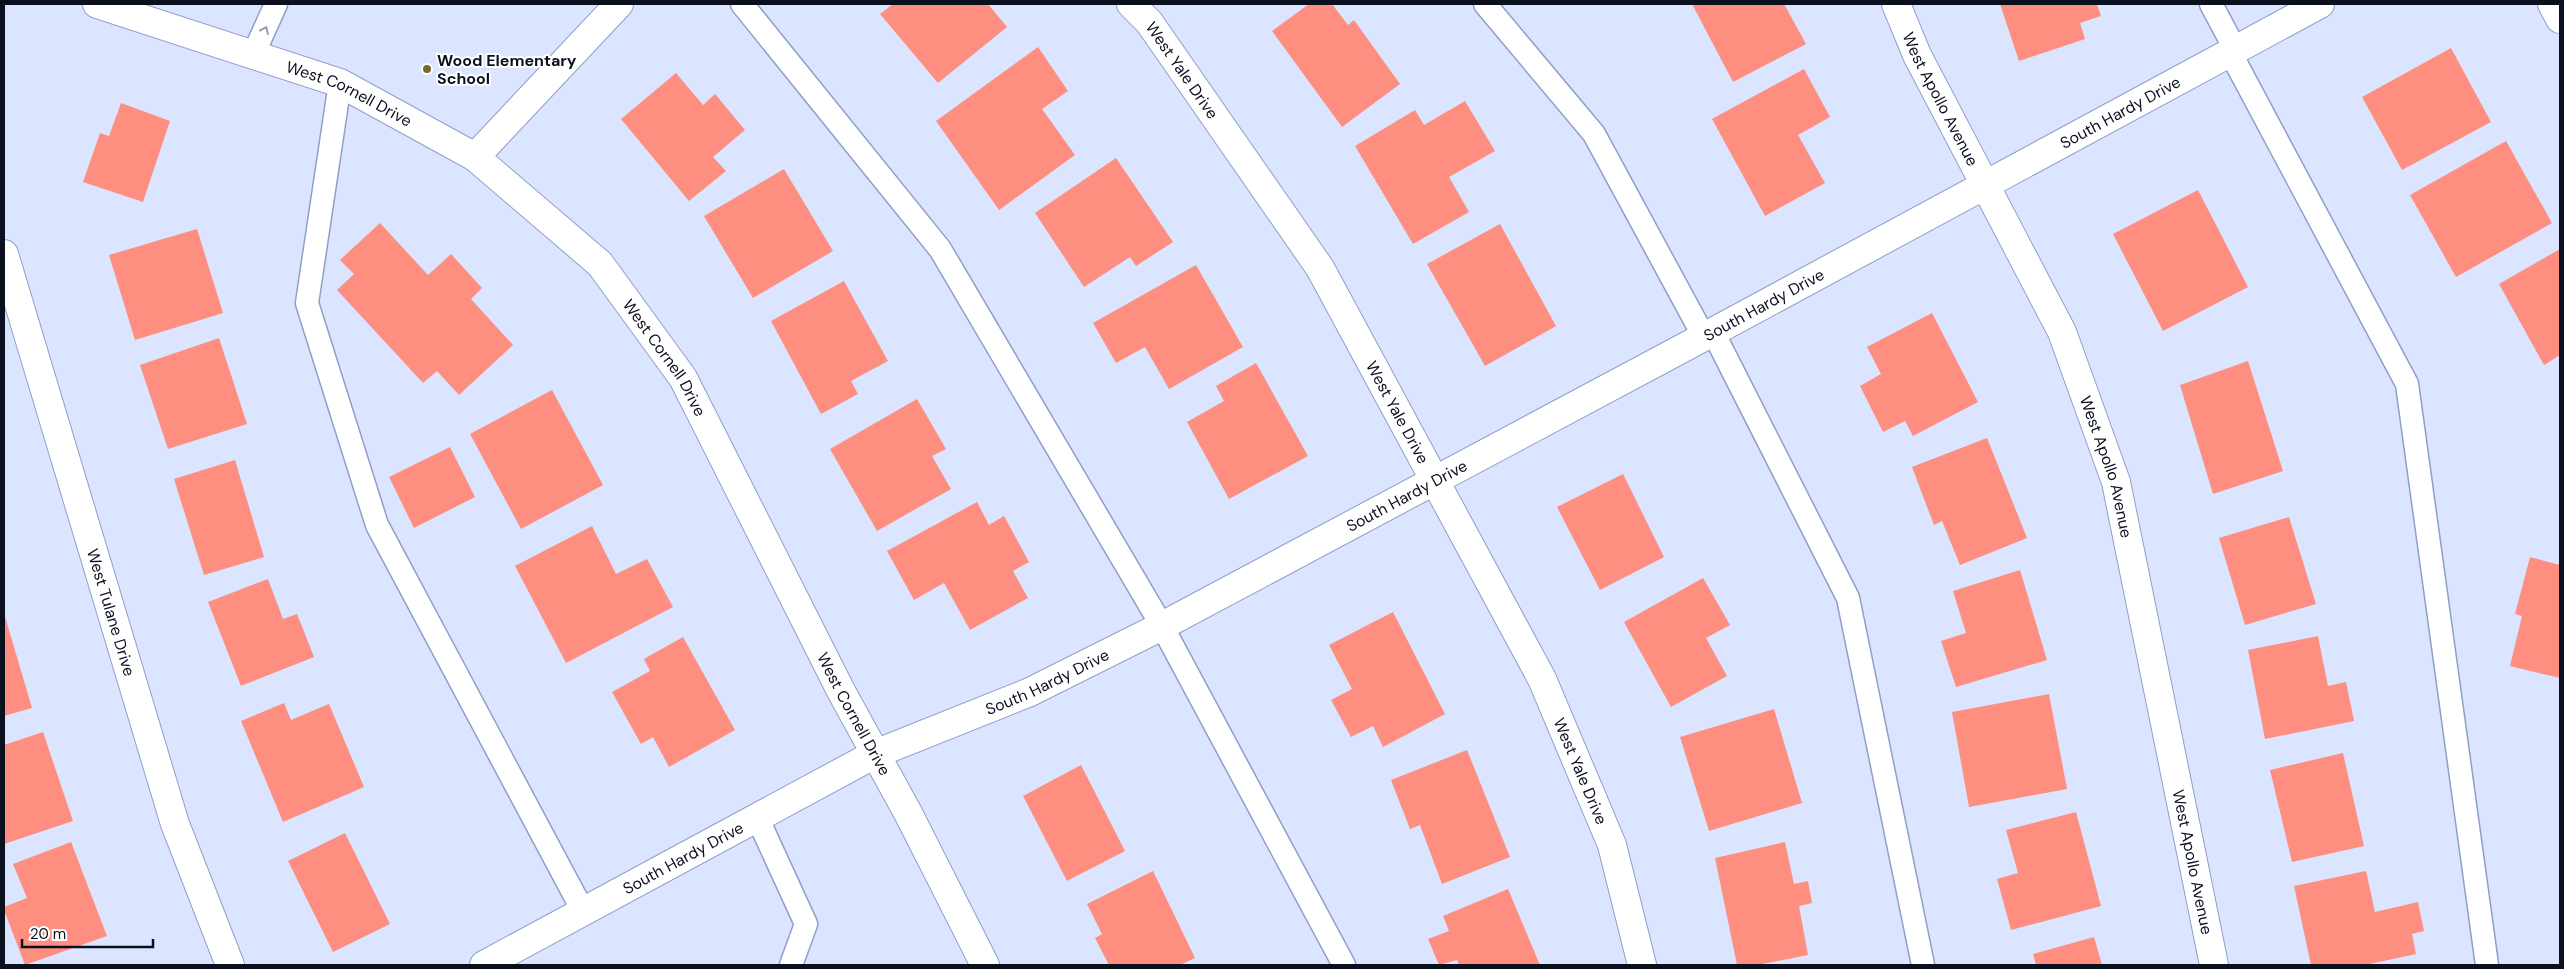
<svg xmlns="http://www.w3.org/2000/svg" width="2564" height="969" viewBox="0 0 2564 969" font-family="'DM Sans',sans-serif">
  <rect width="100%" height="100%" fill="#dbe5ff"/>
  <!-- building -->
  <path fill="#fe8f80" d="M893 4H988L1007 27 938 83 880 14Z
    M1309 4H1332L1348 25 1354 20 1400 84 1342 127 1272 31Z
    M1692 4H1784L1806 44 1733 82Z
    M2000 4H2097L2101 16 2080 23 2085 39 2019 61Z
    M1038 47 1068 91 1042 109 1075 155 999 210 936 121Z
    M2451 48 2491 122 2402 170 2362 97Z
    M1804 69 1830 117 1798 135 1825 183 1765 216 1712 119Z
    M676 73 703 105 715 94 745 130 713 157 726 171 689 201 621 119Z
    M1465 101 1495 151 1449 177 1469 212 1413 244 1355 146 1415 110 1424 125Z
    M121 103 170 121 143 202 83 182 100 133 109 136Z
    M2506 141 2552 223 2456 277 2410 195Z
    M1116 158 1173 242 1136 266 1130 257 1084 287 1035 213Z
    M784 169 833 251 753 298 704 216Z
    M2198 190 2248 287 2163 331 2113 234Z
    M380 223 428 275 451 254 482 288 471 299 513 345 459 395 437 371 423 383 337 290 354 274 340 260Z
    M1500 224 1556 326 1485 366 1427 264Z
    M197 229 223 313 135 340 109 255Z
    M2560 249V355L2544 365 2499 284Z
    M1196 265 1243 347 1169 389 1145 347 1116 363 1093 323Z
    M844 281 888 361 851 381 858 394 821 414 771 321Z
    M1932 313 1978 402 1913 436 1905 421 1883 432 1860 386 1881 374 1867 347Z
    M219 338 247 424 168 449 140 365Z
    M2248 361 2283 471 2213 494 2180 385Z
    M1256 363 1308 456 1229 499 1187 422 1224 401 1216 386Z
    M552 390 603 485 521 529 470 434Z
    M917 399 946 449 932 456 951 489 877 531 830 449Z
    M1987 438 2027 538 1960 565 1942 521 1934 525 1912 467Z
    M450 447 475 497 414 528 389 477Z
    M235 460 264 557 204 575 174 479Z
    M1623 474 1664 557 1600 590 1557 507Z
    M977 502 989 525 1004 516 1029 562 1013 571 1028 598 970 630 944 583 914 600 887 551Z
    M2289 517 2316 604 2245 625 2219 538Z
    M592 526 616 574 647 559 673 607 566 663 515 566Z
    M2530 557 2560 565V678L2510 666 2522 616 2515 614Z
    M2020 570 2047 660 1956 687 1941 641 1966 633 1953 591Z
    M1703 578 1730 625 1706 638 1727 676 1671 707 1624 622Z
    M268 579 283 619 297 614 314 657 241 686 208 602Z
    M1393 612 1445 714 1383 747 1373 726 1351 737 1331 700 1352 689 1329 645Z
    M4 613 32 708 4 716Z
    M2318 636 2328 686 2346 682 2354 721 2265 739 2248 650Z
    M683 637 735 730 669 767 653 737 641 744 612 692 650 671 644 659Z
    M2049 694 2067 789 1969 807 1952 712Z
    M284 703 291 720 329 704 364 787 283 822 241 721Z
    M1774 709 1802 803 1709 831 1680 737Z
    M43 732 73 821 4 844V745Z
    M1467 750 1510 857 1442 884 1420 825 1410 829 1391 780Z
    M2343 753 2364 846 2292 862 2270 770Z
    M1081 765 1125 851 1067 881 1023 796Z
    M2076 812 2101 906 2011 930 1997 879 2018 873 2006 830Z
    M345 833 390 924 333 952 288 861Z
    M71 842 107 936 25 965 4 910V907L27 898 13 864Z
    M1785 842 1794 884 1808 881 1812 903 1799 906 1808 955 1758 965H1737L1715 858Z
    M1153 871 1195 958 1180 965H1109L1095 938 1102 934 1087 904Z
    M2366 871 2375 912 2418 902 2424 931 2412 934 2416 954 2365 965H2311L2294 886Z
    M1508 889 1540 965H1459L1457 960 1439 965 1428 939 1449 931 1443 916Z
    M2094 937 2102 965H2036L2033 954Z"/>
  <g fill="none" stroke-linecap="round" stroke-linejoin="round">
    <defs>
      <path id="service" d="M742 4 940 249 1162 626 1344 965
        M1485 4 1594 134 1704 337
        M2211 4 2235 49
        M2230 52 2407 384 2487 965
        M253 55 276 4
        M340 83 307 303 377 525 583 911
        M1713 332 1848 598 1923 965
        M757 817 806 924 791 965"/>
      <g id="minor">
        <path id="s1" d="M97 4 340 83 475 157 600 264 683 378 841 691 908 813 985 965"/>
        <path id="s2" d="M1131 4 1149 22 1320 268 1542 679 1612 845 1642 965"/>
        <path id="s3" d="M1896 4 1917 55 2062 332 2116 482 2214 965"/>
        <path d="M2552 4 2560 19"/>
        <path d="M475 157 619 4"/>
        <path id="s4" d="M4 254 175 824 230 965"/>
      </g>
      <g id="tertiary">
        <path id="s5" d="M484 965 875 754 1030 692 1162 626 1713 332 2320 4"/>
      </g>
    </defs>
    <!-- service casing -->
    <use href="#service" stroke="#909fc7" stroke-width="25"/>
    <!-- minor casing -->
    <use href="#minor" stroke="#909fc7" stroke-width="30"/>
    <!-- tertiary casing -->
    <use href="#tertiary" stroke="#909fc7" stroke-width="30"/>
    <!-- service -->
    <use href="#service" stroke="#fff" stroke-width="22"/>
    <!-- minor -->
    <use href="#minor" stroke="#fff" stroke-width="28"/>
    <!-- tertiary -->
    <use href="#tertiary" stroke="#fff" stroke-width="28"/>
  </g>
  <!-- one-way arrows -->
  <defs><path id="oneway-chevron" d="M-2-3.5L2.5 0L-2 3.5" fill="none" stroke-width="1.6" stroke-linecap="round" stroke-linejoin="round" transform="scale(1.25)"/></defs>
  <use stroke="#9d9fa5" href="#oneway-chevron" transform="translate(265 30) rotate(-66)"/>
  <!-- markers -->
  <circle fill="#796735" stroke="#fff" stroke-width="2" cx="427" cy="69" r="5"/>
  <g text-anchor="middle" stroke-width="4" stroke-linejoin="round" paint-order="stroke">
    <!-- poi labels -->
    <g font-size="16" font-weight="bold" fill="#0b101e" stroke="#fff" text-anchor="start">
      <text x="437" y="66">Wood Elementary<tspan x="437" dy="18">School</tspan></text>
    </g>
    <!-- street labels -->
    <g font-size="16" fill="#0b101e" stroke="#fff">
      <text dy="6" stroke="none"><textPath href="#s2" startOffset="84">West Yale Drive</textPath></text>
      <text dy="6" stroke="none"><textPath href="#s1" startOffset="268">West Cornell Drive</textPath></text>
      <text dy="6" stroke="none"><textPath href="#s3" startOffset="105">West Apollo Avenue</textPath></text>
      <text dy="6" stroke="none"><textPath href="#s5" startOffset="1846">South Hardy Drive</textPath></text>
      <text dy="6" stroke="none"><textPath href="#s5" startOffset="1441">South Hardy Drive</textPath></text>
      <text dy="6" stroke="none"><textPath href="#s1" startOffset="688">West Cornell Drive</textPath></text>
      <text dy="6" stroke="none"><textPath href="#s2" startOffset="489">West Yale Drive</textPath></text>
      <text dy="6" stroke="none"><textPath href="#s3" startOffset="510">West Apollo Avenue</textPath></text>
      <text dy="6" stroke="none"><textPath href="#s5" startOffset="1036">South Hardy Drive</textPath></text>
      <text dy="6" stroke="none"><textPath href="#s4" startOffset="374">West Tulane Drive</textPath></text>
      <text dy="6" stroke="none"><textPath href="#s5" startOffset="631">South Hardy Drive</textPath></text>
      <text dy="6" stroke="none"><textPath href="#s1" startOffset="1092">West Cornell Drive</textPath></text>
      <text dy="6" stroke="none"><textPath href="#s2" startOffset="892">West Yale Drive</textPath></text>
      <text dy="6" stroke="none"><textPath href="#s5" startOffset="226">South Hardy Drive</textPath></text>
      <text dy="6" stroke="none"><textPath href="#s3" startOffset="915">West Apollo Avenue</textPath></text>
    </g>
  </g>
  <!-- border -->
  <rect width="2564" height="969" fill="none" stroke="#0b101e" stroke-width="10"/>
  <!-- scale -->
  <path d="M22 939v8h131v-8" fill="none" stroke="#0b101e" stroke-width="2.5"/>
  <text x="30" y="939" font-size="15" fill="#0b101e" stroke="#ffffff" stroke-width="4" paint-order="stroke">20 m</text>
</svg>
